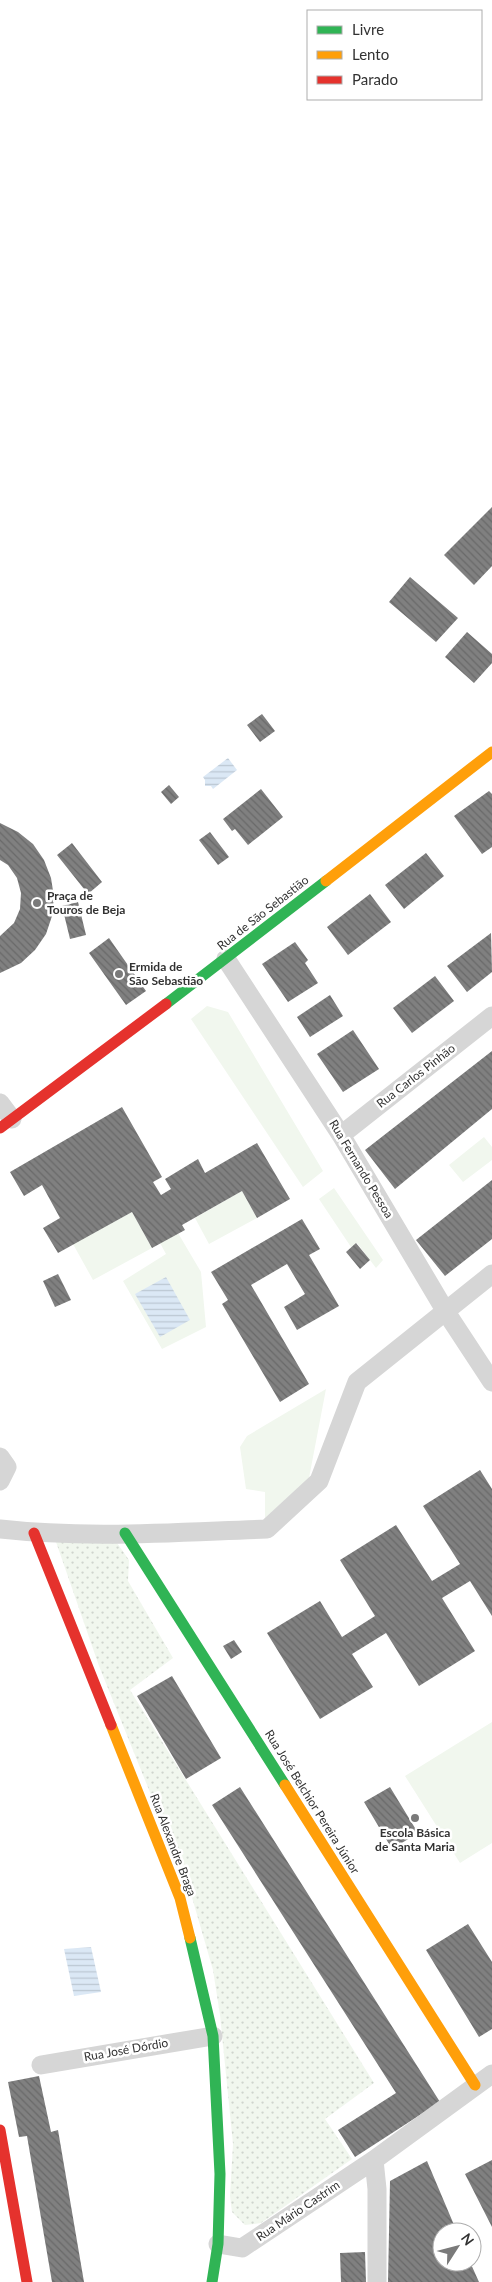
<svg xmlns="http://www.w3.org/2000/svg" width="492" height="2282" viewBox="0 0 492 2282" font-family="Lato,sans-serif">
  <defs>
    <pattern id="grass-dots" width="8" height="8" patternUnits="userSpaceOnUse" patternTransform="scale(1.25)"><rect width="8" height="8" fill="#f1f7ee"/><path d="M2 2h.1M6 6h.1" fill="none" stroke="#cfd4cd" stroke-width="1.8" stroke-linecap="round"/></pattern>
    <pattern id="water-rules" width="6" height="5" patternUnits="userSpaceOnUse" patternTransform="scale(1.25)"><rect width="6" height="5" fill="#dbe8f5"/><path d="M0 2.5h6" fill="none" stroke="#bcc7d2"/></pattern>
    <pattern id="building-back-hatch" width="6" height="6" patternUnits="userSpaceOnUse" patternTransform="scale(1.25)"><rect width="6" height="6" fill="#808080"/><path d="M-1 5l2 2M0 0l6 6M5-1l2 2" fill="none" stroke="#696969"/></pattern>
  </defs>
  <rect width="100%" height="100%" fill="#fff"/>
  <!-- grass -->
  <path fill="url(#grass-dots)" d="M115 1540 129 1560 128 1581 173 1658 130 1690 374 2083 325 2119 352 2159 261 2223 245 2225 232 2212 230 2196 233 2144 220 2015 213 1970 191 1894 99 1666 56 1542Z"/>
  <!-- garden -->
  <path fill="#f1f7ee" d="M207 1006 228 1012 323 1171 303 1187 191 1019Z
    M484 1137 492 1147V1160L463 1182 449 1165Z
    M334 1188 383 1260 376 1268 357 1243 351 1247 319 1199Z
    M242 1191 257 1218 209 1244 195 1218Z
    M132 1212 152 1248 93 1280 73 1244Z
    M178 1233 201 1272 206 1327 162 1349 123 1281 166 1254 160 1243Z
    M326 1389 309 1478 265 1518V1492L246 1489 240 1447 247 1436Z
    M492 1722V1843L460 1863 405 1776Z"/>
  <!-- water -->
  <path fill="url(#water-rules)" d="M228 758 237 770 213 789 211 786H205V780L203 777Z
    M166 1277 190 1320 160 1337 135 1294Z
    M91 1947 101 1992 74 1996 64 1949Z"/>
  <!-- building -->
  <path fill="url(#building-back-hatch)" d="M492 507V566L474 585 444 555Z
    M410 577 458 618 436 642 389 602Z
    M467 632 492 654V663L474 683 445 657Z
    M262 714 275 731 260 742 247 725Z
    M169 785 179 797 171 804 161 792Z
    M261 789 283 817 248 845 235 829 232 831 223 819Z
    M489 791 492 794V847L482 854 454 816Z
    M0 823 18 832 33 844 44 860 51 878 54 897 52 916 46 934 35 950 21 963 0 973V936L14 923 20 909 21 893 17 878 8 865 0 860Z
    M210 832 229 857 218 865 199 840Z
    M72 843 102 882 88 894 57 855Z
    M426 853 444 876 404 909 385 885Z
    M370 894 391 922 348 955 327 927Z
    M78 902 86 935 70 939 62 906Z
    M491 933 492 972 467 992 447 966Z
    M109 938 146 991 126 1005 89 953Z
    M295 942 308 960 305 963 318 983 288 1002 262 964Z
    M435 976 454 1001 412 1033 393 1008Z
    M330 995 343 1016 310 1037 297 1017Z
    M353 1030 379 1069 343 1092 317 1054Z
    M492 1051V1109L395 1189 365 1150Z
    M122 1107 162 1177 153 1182 161 1195 171 1189 165 1179 198 1159 205 1173 257 1143 290 1199 257 1218 242 1191 182 1225 185 1230 152 1248 132 1212 58 1253 43 1228 60 1218 42 1185 24 1196 10 1172Z
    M492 1180V1239L445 1276 416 1240Z
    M302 1219 320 1249 309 1255 339 1306 297 1330 284 1307 305 1294 287 1264 251 1285 309 1384 280 1402 222 1304 228 1300 211 1272Z
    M356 1243 370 1260 360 1269 346 1252Z
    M58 1274 71 1300 55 1307 43 1281Z
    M480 1470 492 1489V1616L470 1581 442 1598 475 1651 419 1686 386 1633 352 1654 373 1687 320 1719 267 1633 320 1601 342 1637 375 1616 340 1560 396 1525 432 1581 460 1564 423 1506Z
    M234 1640 242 1652 231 1659 223 1646Z
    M172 1676 221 1758 186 1779 137 1696Z
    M240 1787 440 2102 355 2157 338 2130 396 2093 212 1805Z
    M390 1787 418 1833 392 1849 364 1802Z
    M468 1924 492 1962V2029L479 2037 426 1950Z
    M39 2076 51 2132 58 2130 84 2282H52L27 2136 19 2137 8 2082Z
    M492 2160V2227L465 2174Z
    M427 2161 457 2232H442V2262H470L479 2282H388L390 2181Z
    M365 2252 366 2282H341L340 2253Z"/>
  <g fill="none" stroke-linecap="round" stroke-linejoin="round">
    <!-- street -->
    <path stroke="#d6d6d6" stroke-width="19" d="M226 959 341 1135 446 1312 492 1382
      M0 1103 12 1119
      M341 1135 492 1016
      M0 1457 7 1467 0 1481
      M0 1529C88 1539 179 1532 267 1529L319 1481 357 1382 492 1274
      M41 2065 213 2036
      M374 2160 377 2189V2282
      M218 2244 242 2248 374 2160 492 2074"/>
    <!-- fast -->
    <path stroke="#30b455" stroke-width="11" d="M166 1004 326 881
      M125 1533 285 1785
      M190 1938 213 2036 220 2174 218 2244 212 2282"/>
    <!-- slow -->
    <path stroke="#ff9f0a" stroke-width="11" d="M326 881 492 752
      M111 1725 180 1898 190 1938
      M285 1785 475 2085"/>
    <!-- jam -->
    <path stroke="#e5322d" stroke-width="11" d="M0 1128 166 1004
      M34 1533 111 1725
      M0 2130 27 2282"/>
  </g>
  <!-- markers -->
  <g fill="#7a7a7a" stroke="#fff" stroke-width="2">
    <circle cx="37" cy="903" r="5"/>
    <circle cx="119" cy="974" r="5"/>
    <circle cx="415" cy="1818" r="5"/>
  </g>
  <g text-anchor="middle" stroke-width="5" stroke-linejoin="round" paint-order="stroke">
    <!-- poi labels -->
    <g font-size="12" font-weight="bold" fill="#323232" stroke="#fff" text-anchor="start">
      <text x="47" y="900">Praça de<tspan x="47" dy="14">Touros de Beja</tspan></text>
      <text x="129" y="971">Ermida de<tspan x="129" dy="14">São Sebastião</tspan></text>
      <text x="415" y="1837" text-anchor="middle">Escola Básica<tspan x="415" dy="14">de Santa Maria</tspan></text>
    </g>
    <!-- street labels -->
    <g font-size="12" fill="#323232" stroke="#fff">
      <text transform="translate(263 913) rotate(-38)" y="4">Rua de São Sebastião</text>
      <text transform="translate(416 1076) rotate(-38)" y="4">Rua Carlos Pinhão</text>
      <text transform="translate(361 1169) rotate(59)" y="4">Rua Fernando Pessoa</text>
      <text transform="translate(312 1802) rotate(58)" y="4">Rua José Belchior Pereira Júnior</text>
      <text transform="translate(173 1845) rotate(69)" y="4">Rua Alexandre Braga</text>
      <text transform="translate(126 2050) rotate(-10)" y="4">Rua José Dórdio</text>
      <text transform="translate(298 2211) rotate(-34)" y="4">Rua Mário Castrim</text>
    </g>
  </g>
  <!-- legend -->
  <rect x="307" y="10" width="175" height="90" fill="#ffffff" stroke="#adadad"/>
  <rect x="317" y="26" width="25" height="8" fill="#30b455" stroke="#adadad"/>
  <text x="352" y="35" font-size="15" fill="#323232">Livre</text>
  <rect x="317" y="51" width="25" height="8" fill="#ff9f0a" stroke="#adadad"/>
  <text x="352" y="60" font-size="15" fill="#323232">Lento</text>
  <rect x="317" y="76" width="25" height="8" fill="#e5322d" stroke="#adadad"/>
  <text x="352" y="85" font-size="15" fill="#323232">Parado</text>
  <!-- north arrow -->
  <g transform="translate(457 2247) rotate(54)"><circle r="24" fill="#ffffff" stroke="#adadad"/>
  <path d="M0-4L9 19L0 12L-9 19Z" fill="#7a7a7a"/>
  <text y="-8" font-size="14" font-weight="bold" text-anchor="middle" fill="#323232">N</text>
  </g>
</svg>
